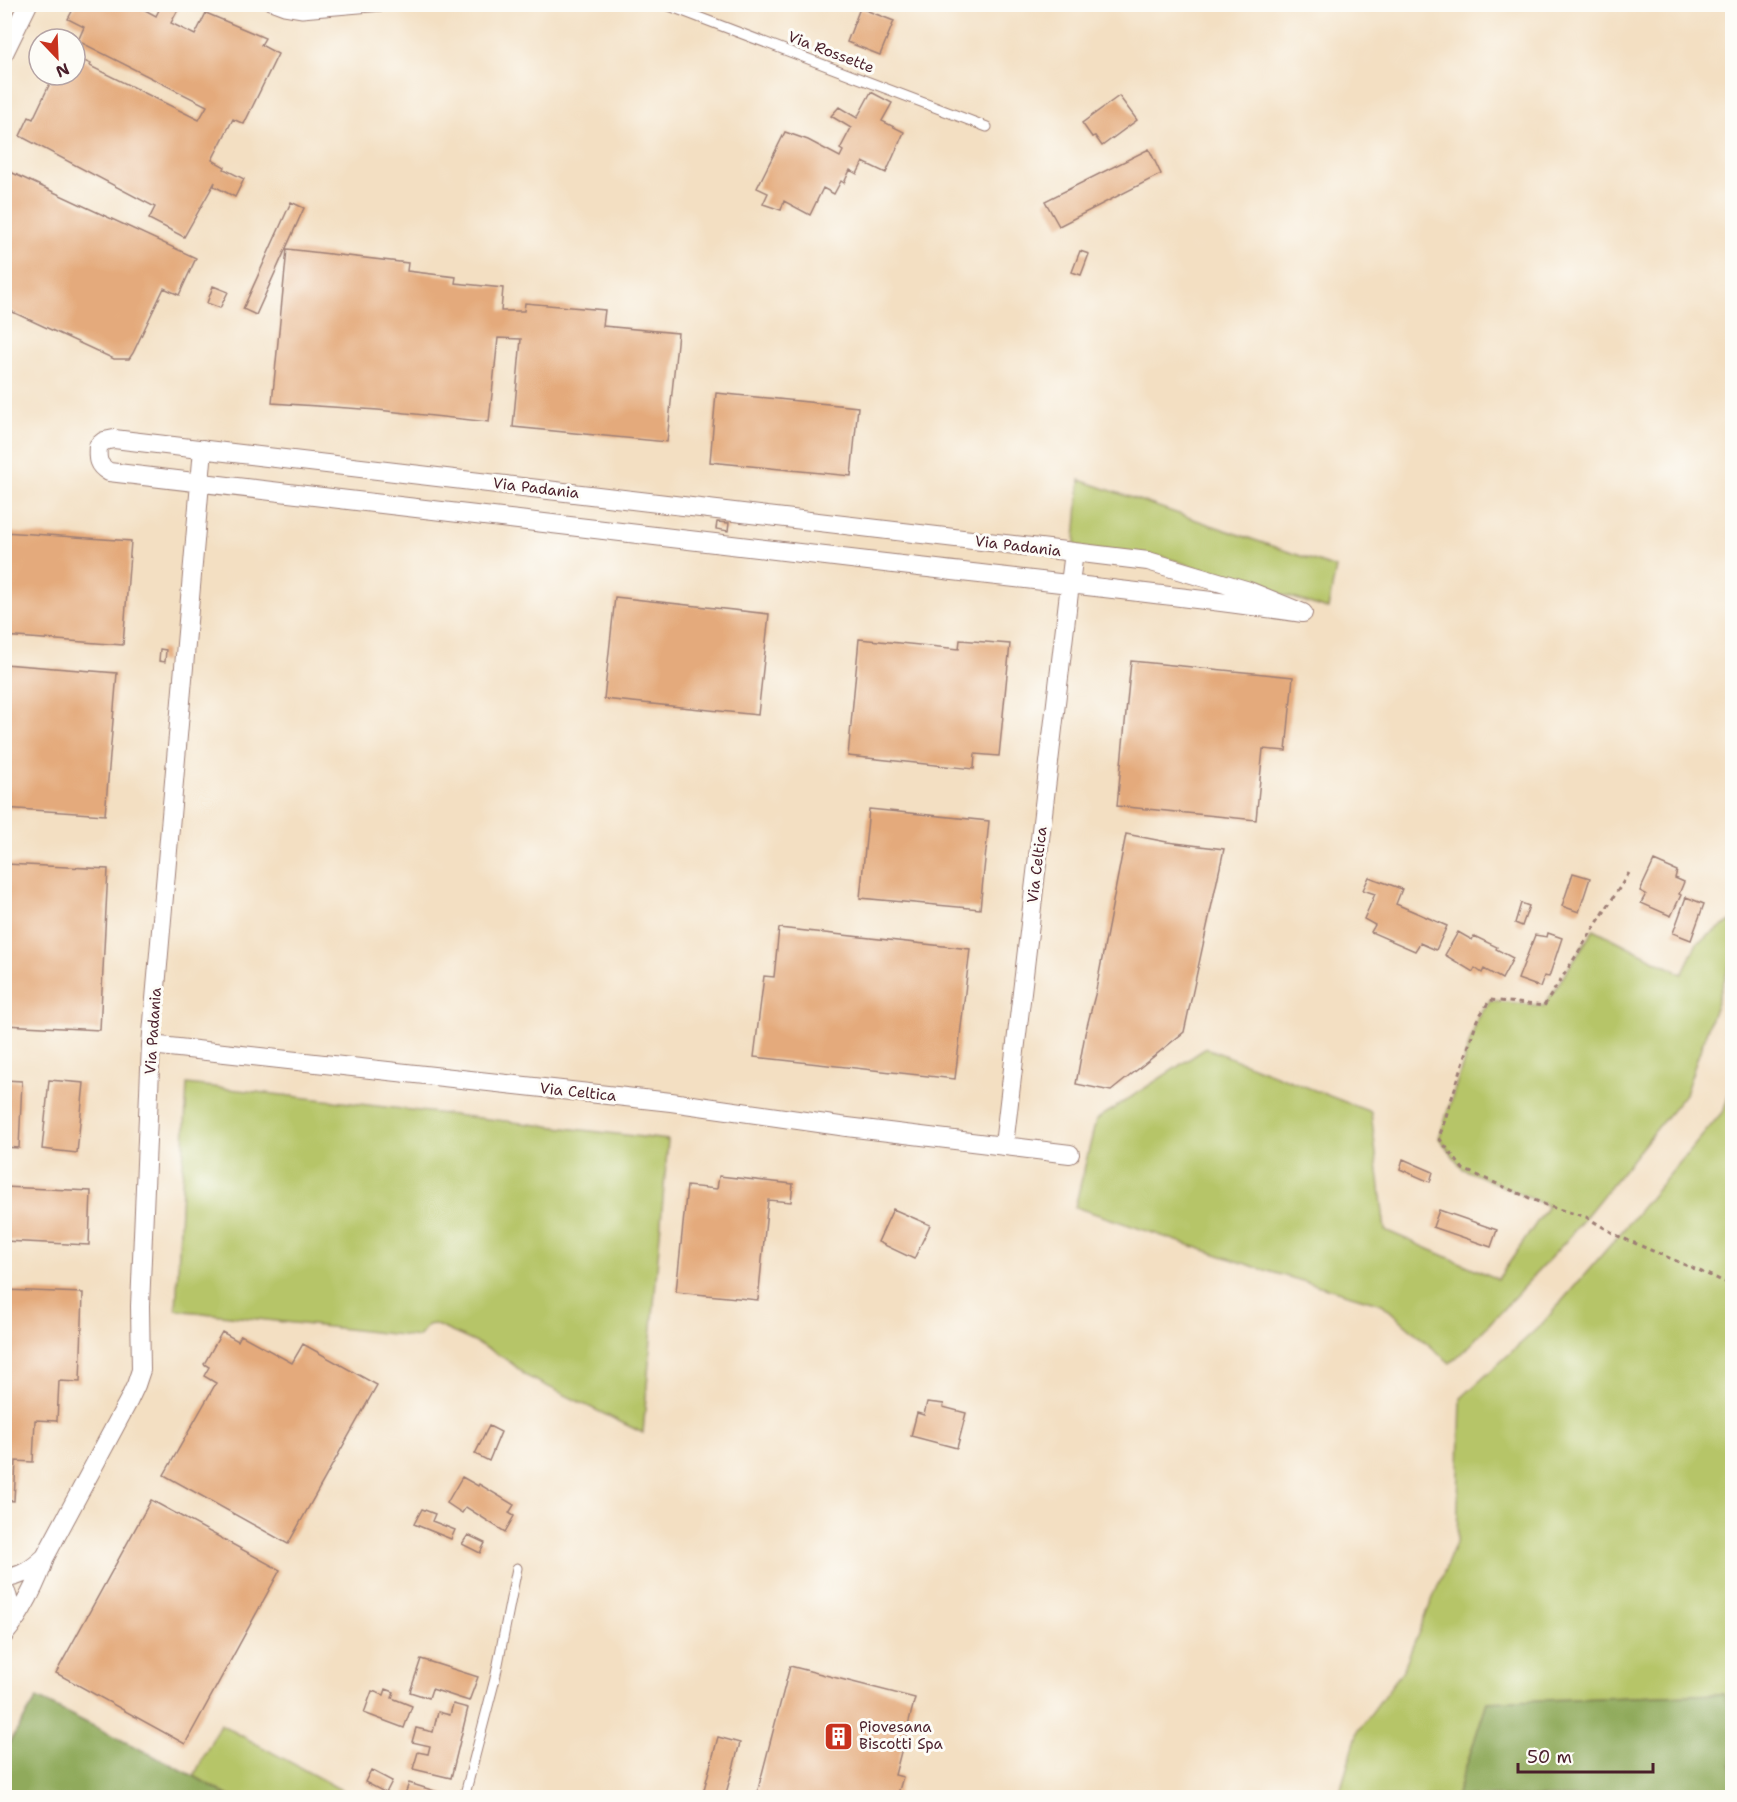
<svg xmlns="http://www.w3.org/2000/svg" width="1737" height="1802" viewBox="0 0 1737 1802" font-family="'Shantell Sans',sans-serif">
  <rect width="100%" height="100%" fill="#fdfcf7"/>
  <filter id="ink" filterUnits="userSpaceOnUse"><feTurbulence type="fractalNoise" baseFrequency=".0167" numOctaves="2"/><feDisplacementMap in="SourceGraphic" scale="12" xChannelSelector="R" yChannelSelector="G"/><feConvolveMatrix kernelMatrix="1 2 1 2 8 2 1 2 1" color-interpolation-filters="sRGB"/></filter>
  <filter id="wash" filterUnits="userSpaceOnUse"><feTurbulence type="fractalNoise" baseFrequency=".008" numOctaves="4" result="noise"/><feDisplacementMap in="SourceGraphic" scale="24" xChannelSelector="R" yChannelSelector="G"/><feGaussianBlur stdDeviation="1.35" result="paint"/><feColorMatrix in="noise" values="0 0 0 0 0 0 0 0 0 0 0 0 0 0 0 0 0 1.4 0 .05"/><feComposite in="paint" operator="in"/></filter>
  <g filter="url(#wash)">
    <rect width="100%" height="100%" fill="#f3dfc2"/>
    <!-- green -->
    <path fill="#b6c567" stroke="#807249" stroke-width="1.5" d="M1080 480 1336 568 1328 609 1163 557 1074 552Z
      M1732 920V958L1685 1094 1566 1241 1466 1349 1450 1363 1382 1304 1261 1269 1075 1207 1096 1120 1206 1048 1371 1112 1385 1230 1498 1279 1548 1206 1463 1169 1439 1138 1477 1020 1490 1000 1544 1006 1594 929 1682 974 1697 943Z
      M187 1084 668 1140 643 1433 526 1376C502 1351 466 1339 434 1324L428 1325 418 1337 176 1310Z
      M1732 1084V1713L1723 1694 1487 1702 1456 1797 1338 1798 1358 1731 1403 1670 1457 1540 1461 1398 1542 1324 1618 1236 1724 1110Z
      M220 1724 354 1797H230L194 1776Z"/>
    <!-- forest -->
    <path fill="#90aa5c" stroke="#6d6444" stroke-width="1.5" d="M1723 1694 1732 1713V1797H1456L1487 1702Z
      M37 1698 194 1776 230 1797H5V1750Z"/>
    <g id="blocks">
      <!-- building -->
      <path fill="#e4aa7c" d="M76 4H134L156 16 162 4H178L180 6 171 23 195 35 206 13 265 38 261 45 278 54 244 124 233 119 212 160 225 167 224 169 244 179 235 197 214 186 215 182 184 237 149 219 155 207 20 136 29 117 33 119 53 77 50 75H75V57L91 64 90 66 199 120 207 106 78 41 84 27 68 19Z
        M860 8 894 21 880 55 847 42Z
        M871 92 892 103 882 121 904 132 886 173 863 162 857 174 850 170 844 183 841 181 834 194 823 188 810 215 784 201 781 210 763 204 768 193 757 188 785 132 808 140 840 157 843 151 840 149 851 128 831 116 839 107 857 118Z
        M1119 96 1137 120 1102 146 1095 136 1092 137 1082 123Z
        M1149 149 1161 174 1059 226 1045 201Z
        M4 169 196 258 179 295 164 288 133 353 129 359H114L4 308Z
        M291 202 304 208 256 315 243 309Z
        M287 249 408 263 407 271 456 277 455 283 503 288 501 311H524L525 303 605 310 603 326 678 333 667 442 513 427 521 339 498 338 489 422 378 410 272 403Z
        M1080 251 1089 254 1081 275 1072 272Z
        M213 286 228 292 220 308 207 303Z
        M716 393 858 407 851 476 710 462Z
        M717 522 729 523 728 531 716 529Z
        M4 532 131 541 123 645 4 636Z
        M615 597 769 614 758 715 604 699Z
        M859 639 959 649 960 640 1010 644 999 756 975 754 974 769 848 756Z
        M160 649 166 650 165 662 159 661Z
        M1131 661 1293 677 1286 751 1263 749 1256 820 1117 806Z
        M4 664 117 673 105 815 4 808Z
        M869 809 989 821 980 909 860 898Z
        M1126 834 1167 842 1224 849 1184 1032 1111 1091 1076 1084 1085 1034 1095 995Z
        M1654 861 1677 871 1675 878 1684 882 1679 894 1681 895 1671 916 1641 903 1646 894 1640 891Z
        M5 864 108 869 100 1030 5 1025Z
        M1573 873 1590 878 1579 912 1562 906Z
        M1369 877 1402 889 1396 904 1447 926 1436 950 1420 943 1415 951 1371 932 1375 925 1364 919 1375 894 1363 890Z
        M1686 897 1704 904 1691 940 1673 933Z
        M1521 903 1529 906 1522 926 1515 923Z
        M779 928 970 949 955 1079 754 1057 764 976 774 977Z
        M1458 932 1472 940 1474 936 1497 947 1496 949 1513 958 1502 979 1484 969 1482 973 1475 968 1473 972 1445 955Z
        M1548 933 1562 938 1549 977 1544 976 1540 987 1518 979 1535 935 1547 937Z
        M4 1080 22 1081 19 1148 4 1147Z
        M49 1080 84 1083 77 1153 42 1149Z
        M1403 1159 1433 1172 1430 1182 1400 1169Z
        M719 1176 793 1184 791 1202 768 1200 758 1300 676 1292 687 1186 717 1189Z
        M4 1187 91 1191 89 1245 4 1241Z
        M893 1209 930 1225 914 1259 878 1242Z
        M1439 1210 1497 1230 1491 1247 1433 1227Z
        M4 1290 83 1293 80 1382 59 1381 57 1421 35 1420 33 1462 16 1461 14 1501 4 1500Z
        M222 1332 238 1341 241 1335 292 1363 303 1344 377 1385 288 1544 164 1475 216 1383 204 1376 209 1367 204 1364Z
        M927 1402 944 1404 943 1407 966 1413 957 1448 911 1436 917 1413 924 1415Z
        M489 1426 501 1432 489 1461 475 1454Z
        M462 1477 478 1486 479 1484 514 1505 509 1513 514 1516 505 1532 466 1507 462 1513 447 1503Z
        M151 1500 280 1570 185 1744 56 1673Z
        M422 1509 435 1514 432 1521 455 1530 451 1539 414 1524Z
        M468 1535 485 1543 480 1553 462 1544Z
        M421 1659 478 1677 469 1701 432 1689 429 1698 410 1692Z
        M790 1666 915 1698 895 1775 903 1777 897 1797H756Z
        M386 1689 394 1692 392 1698 412 1706 404 1728 364 1713 372 1691 384 1695Z
        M453 1704 468 1708 451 1778 413 1769 418 1752 428 1754 430 1746 412 1742 416 1728 433 1732 438 1712 450 1715Z
        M718 1737 740 1743 725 1797H702Z
        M371 1770 392 1781 386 1793 365 1782Z
        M409 1783 454 1797H404Z"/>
    </g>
  </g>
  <g filter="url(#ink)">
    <use href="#blocks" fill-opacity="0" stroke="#9e7f76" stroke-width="1.5"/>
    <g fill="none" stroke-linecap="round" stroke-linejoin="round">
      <defs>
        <path id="lane" d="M268 4 284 10 302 13 405 4
          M664 4 987 127
          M464 1798 495 1679 517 1568"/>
        <path id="street" d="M4 53 28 4
          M151 1045 671 1102 847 1127 1070 1154
          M1004 1145 1070 584 1074 552 114 439 104 441 98 446C97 459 97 465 109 472 379 504 649 535 919 567 1047 582 1176 595 1303 613L1249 591 1148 561 1074 552
          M45 1557 129 1400 136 1385 141 1370 140 1306 151 1045 203 449
          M4 1578C22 1577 33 1568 45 1557 39 1580 20 1616 4 1635
          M4 1589C12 1602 9 1614 6 1628"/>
      </defs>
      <!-- lane casing -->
      <use href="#lane" stroke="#9e7f76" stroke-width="11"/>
      <!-- street casing -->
      <use href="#street" stroke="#9e7f76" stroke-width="20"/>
      <!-- path -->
      <path stroke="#9e7f76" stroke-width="3" stroke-dasharray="4.5 4.5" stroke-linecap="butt" d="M1629 873 1544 1006 1490 1000 1477 1020 1439 1138 1463 1169 1548 1206 1586 1217 1618 1236 1732 1285"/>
      <!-- lane -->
      <use href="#lane" stroke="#fff" stroke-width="9"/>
      <!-- street -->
      <use href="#street" stroke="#fff" stroke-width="18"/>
    </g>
  </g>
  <!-- icons -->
  <defs>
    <symbol id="building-square" viewBox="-11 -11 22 22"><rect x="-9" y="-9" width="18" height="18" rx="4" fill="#c8321e" stroke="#fdfcf7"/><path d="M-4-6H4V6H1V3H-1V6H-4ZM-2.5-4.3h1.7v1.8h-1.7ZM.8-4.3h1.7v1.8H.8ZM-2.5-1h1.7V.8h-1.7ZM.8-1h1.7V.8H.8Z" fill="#fff"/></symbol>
  </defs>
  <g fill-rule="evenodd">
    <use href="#building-square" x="822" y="1720" width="33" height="33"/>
  </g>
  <g text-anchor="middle" stroke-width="6" stroke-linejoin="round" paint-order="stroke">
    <!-- street labels -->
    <g font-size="15" fill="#4a1f2b" stroke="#fdfcf7">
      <text transform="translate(831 52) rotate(21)" y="5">Via Rossette</text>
      <text transform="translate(536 488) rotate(7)" y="5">Via Padania</text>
      <text transform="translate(1018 546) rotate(7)" y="5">Via Padania</text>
      <text transform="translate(1037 865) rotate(-83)" y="5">Via Celtica</text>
      <text transform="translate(153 1031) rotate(-86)" y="5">Via Padania</text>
      <text transform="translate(578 1092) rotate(6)" y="5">Via Celtica</text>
    </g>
    <!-- poi labels -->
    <g font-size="15" fill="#4a1f2b" stroke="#fdfcf7" text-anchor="start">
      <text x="859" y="1732">Piovesana<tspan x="859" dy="17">Biscotti Spa</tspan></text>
    </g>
  </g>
  <!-- margin -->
  <rect width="1737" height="1802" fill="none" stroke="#fdfcf7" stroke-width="24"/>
  <!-- north arrow -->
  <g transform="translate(57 57) rotate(157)"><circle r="28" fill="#fdfcf7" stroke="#b5a4a5" stroke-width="1.5"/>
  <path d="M0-4.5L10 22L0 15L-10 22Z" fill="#c8321e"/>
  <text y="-9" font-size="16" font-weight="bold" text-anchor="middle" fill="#4a1f2b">N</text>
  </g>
  <!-- scale -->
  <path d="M1518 1763v9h135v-9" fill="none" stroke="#4a1f2b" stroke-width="3"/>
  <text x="1527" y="1763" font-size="18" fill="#4a1f2b" stroke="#fdfcf7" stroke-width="4.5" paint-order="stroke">50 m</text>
</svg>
